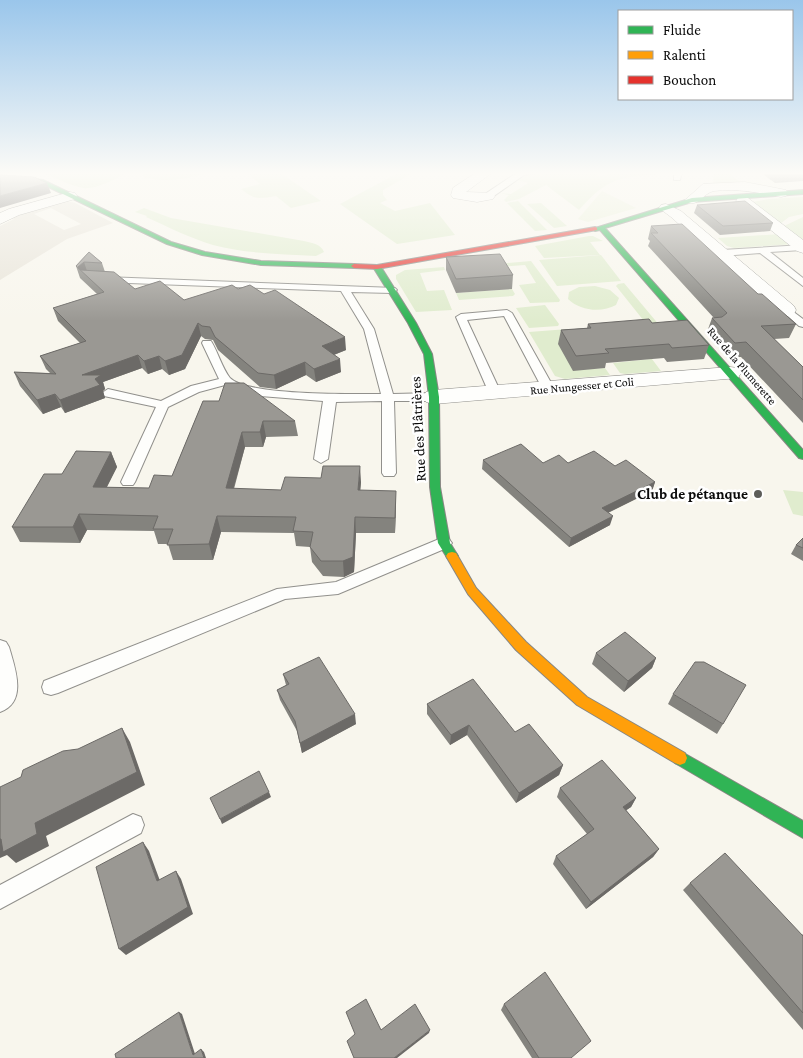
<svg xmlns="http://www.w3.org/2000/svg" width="803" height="1058" viewBox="0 0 803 1058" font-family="'Crimson Pro',serif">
  <rect width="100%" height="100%" fill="#f8f6ed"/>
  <!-- green -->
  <path fill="#e0ecce" d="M31 172H128C119 178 94 190 84 188 65 185 52 173 31 172Z
    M143 172H210C189 179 164 183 143 177Z
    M245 172H279L321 201 291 208 276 196C258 199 255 200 241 189L260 184Z
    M400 172H415L383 190V195L387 200 380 203 395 211 430 203 455 235 397 244 340 204Z
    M595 172 598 176 624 172H655V175C616 176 604 182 579 210L546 185 519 199 506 202 504 200 509 195 499 193 511 194 528 183 518 180 527 175Z
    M714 172H727L740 182 713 184Z
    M803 197V214L789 217 780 224 752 202 769 199Z
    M518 201 547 230 535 231 507 203Z
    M541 203 567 226 554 228 527 204Z
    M144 208 171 218 304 241C312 243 321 244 324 252L316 256C282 254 247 254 213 245 190 238 168 227 146 217L147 216 135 212Z
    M803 217V243L782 227Z
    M781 234 794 244 734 248 727 246 718 238Z
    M589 236H593L603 241 590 242 600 255 544 258 535 246Z
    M601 255 621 281 557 286 539 260Z
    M531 261 560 300 559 302 530 303 519 285 536 283 525 265 499 267 496 264Z
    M444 267 445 270 420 273 427 291 444 290 452 310 416 312 396 279V275L405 270Z
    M624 283 660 326H648L616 286 618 284Z
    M595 286 610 290 619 298 616 305C602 313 580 311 568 299L569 292 579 287Z
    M512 289 515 294 513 296 459 300 456 293Z
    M545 305 559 324 558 326 529 328 516 308Z
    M568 329 576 343 573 370 605 368 610 375 565 379 555 376 529 332Z
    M652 359 661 371 625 374 620 373 613 363Z
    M783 490 803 492V516L793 514Z"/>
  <!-- pitch -->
  <path fill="#eaf0d8" d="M602 191 636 208 588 222 578 219Z"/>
  <!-- plaza -->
  <path fill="#e8e4d9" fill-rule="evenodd" d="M67 201 75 203 113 223 67 239 0 280V226L14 219 12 218 28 211 30 212ZM51 208 81 224 64 230 34 214Z"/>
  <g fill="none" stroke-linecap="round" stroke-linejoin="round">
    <defs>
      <path id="lane" d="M518 172H540L524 175 491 198H485V194Z
        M674 172H682L680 180H674Z
        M803 245 802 250 770 252 803 278V286L760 253 722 256 717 253 722 250Z
        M105 277 395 288 397 290 392 293 351 292 374 329 393 394 434 393 440 397 434 401H394L396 473 394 476H384L382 473V401L336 402 328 459 321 463 314 459 323 401 248 395 225 385 199 392 168 407 135 482 133 485H123L121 482 156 407 104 396 102 393 108 389 161 401 191 386 219 379 202 343 203 341H211C218 352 222 368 230 378 247 396 354 394 381 394L364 329 341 291 102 282 100 280Z
        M787 307 803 319V327L799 326 783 312 782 310 783 308Z
        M507 310 512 313 554 388 552 391H544L542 388 504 316 467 320 501 393 495 397 489 393 456 317 461 314Z
        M444 537 449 539 452 543 449 547 338 594 285 599 58 693 51 695 44 693 42 687 44 681 277 589 336 582Z
        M0 640 6 642 9 647C15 668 28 702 0 712Z
        M133 814 141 817 144 825 141 833 0 909V885Z"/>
      <path id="street" d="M477 172H493L466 192 493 193 495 196 493 199 477 202 453 198 451 195 453 188Z
        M745 182 786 190 788 193 786 196 781 197C759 193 737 188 714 191 703 193 700 206 687 203L685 200 703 184Z
        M70 192 75 193 77 196 75 199 19 215 0 224V213L9 209Z
        M743 197 748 198 803 240V253L797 251 738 204 736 201 738 198Z
        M666 204 681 211 794 306 796 310 794 314 787 316 780 314 671 217 659 208 661 205Z
        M730 367 738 368 741 373 738 378 434 404 426 402 423 397 426 392 434 390Z"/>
      <path id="fast" d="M0 175 43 180 171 242 205 252 261 261 354 264 357 266 354 268 261 265 202 255 167 244 40 183 0 179Z
        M803 190V194L692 202 605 228 803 450V459L799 458 600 230 595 231 592 229 692 198Z
        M377 265 381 267 416 323 432 354 439 397 440 487 450 543 458 556 456 559H448L438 543 430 487 429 397 424 354 408 323 373 267Z
        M680 751 803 821V838L675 763 673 758 675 753Z"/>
      <path id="slow" d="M452 552 456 553 476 588 526 642 587 697 685 753 687 758 685 763 680 765 675 763 577 705 516 650 468 594 446 556 448 553Z"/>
      <path id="jam" d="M595 227 597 228V230L377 269 354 268 351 266 354 264 377 265Z"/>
    </defs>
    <!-- lane casing -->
    <use href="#lane" stroke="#91908c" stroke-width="2"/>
    <!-- street casing -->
    <use href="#street" stroke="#91908c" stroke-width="1"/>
    <!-- fast casing -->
    <use href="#fast" stroke="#888783" stroke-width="2"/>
    <!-- slow casing -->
    <use href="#slow" stroke="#888783" stroke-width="2"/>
    <!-- jam casing -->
    <use href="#jam" stroke="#888783" stroke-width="2"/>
    <!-- lane -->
    <use href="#lane" fill="#fefefc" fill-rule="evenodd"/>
    <!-- street -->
    <use href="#street" fill="#fefefc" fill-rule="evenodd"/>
    <!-- fast -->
    <use href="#fast" fill="#30b455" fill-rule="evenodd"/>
    <!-- slow -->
    <use href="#slow" fill="#ff9f0a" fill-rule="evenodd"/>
    <!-- jam -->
    <use href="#jam" fill="#e5322d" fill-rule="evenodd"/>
  </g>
  <!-- wall -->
  <path fill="#84837e" d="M760 172H803V181L775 183Z
    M697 205 773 223 770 231 720 235 694 213Z
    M651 226 758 294 796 324 789 338 774 339 803 367V423L741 357H730L707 332 712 318H714L648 246 650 241 648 239Z
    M89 252 102 263 105 272 135 289 184 300 346 350 334 355 341 372 316 382 306 375 276 389 260 387 218 350 213 340 205 339 201 336 185 369 169 375 162 369 148 374 142 368 103 382 105 389 103 391 105 398 65 413 61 407 43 414 20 386 14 372 50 373 46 369 40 356 80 343 58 321 53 308 97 294 80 278 76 266Z
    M446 257 513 275 512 289 456 293 446 270Z
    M652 323 709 345 704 359 667 362 664 358 606 363 605 368 573 371 558 344 561 330 587 328 588 324Z
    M203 401 295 421 298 436 266 437 263 447H245L234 489 281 490 361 482 360 490 396 506 395 533H356L354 572 344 577 323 576 312 562 310 547 296 546 294 533 221 532 213 560H173L168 544H158L154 531 87 530 80 543 20 542 12 527 62 474 111 452 117 467 107 487 149 488 172 476Z
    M483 460 543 463H568L615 466 655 482 652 491 608 513 610 525 569 547 482 469Z
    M803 538V561L791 554 796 545Z
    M596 653 656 658 652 668 624 692 592 664Z
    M283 674 356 724 302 753 297 731 280 700 277 690 286 685Z
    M673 694 723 724 717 734 668 704Z
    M427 704 563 765 559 775 516 803 467 735 450 745 427 714Z
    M560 788 636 798 631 807 626 810 659 849 653 857 586 909 553 864 556 856 587 834 557 797Z
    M690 883 802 935 803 934V1030L683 890Z
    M504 1004 572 1058H532L501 1010Z"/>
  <!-- shaded-wall -->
  <path fill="#6c6a67" d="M47 183 51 193 0 208V196Z
    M84 262 88 274 79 269 78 267Z
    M198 323 201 336 185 369 169 375 165 361Z
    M345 337 346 350 323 359 322 346Z
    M138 355 142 368 103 382 105 389 103 391 105 398 65 413 60 400 82 375Z
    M159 356 162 369 148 374 144 361Z
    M340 359 341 372 316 382 314 369Z
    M305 362 306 375 276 389 274 375Z
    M55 394 61 407 43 414 37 400Z
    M263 421 266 437 263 447 260 432Z
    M242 432 245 447 229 504 226 488Z
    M111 452 117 467 99 502 93 487Z
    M360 466 361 482 359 506 358 490Z
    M655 482 652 491 599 517 602 508Z
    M396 491V506L395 533V518Z
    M79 514 87 530 80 543 73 527Z
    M217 516 221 532 213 560 209 544Z
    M613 516 610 525 569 547 571 538Z
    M355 517 356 533 354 572 344 577 343 561Z
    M656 658 652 668 624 692 628 681Z
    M355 714 356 724 302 753 300 743Z
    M469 725 467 735 450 745 451 735Z
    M122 728 130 742 145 785 46 836 49 846 16 863 7 855 0 858V839L35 823Z
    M563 765 559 775 516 803 519 793Z
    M269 792 271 797 222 824 220 819Z
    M636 798 631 807 618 816 623 807Z
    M143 842 149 851 163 889 157 881Z
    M659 849 653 857 586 909 591 902Z
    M176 871 181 879 193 914 126 955 119 949Z
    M179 1012 182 1014 196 1057 193 1055Z
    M430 1030 429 1033 397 1058H394Z
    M201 1049 204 1052 206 1058H204Z"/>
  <!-- building -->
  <path fill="#9a9893" stroke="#6c6a67" d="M775 172H803V173L778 174Z
    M0 175 34 177 47 183 0 196Z
    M745 201 773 223 723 226 697 205Z
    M682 224 758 294H762L796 324 761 326 803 367V400L746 342 735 343 712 318 722 317 727 313 651 233H658L651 226Z
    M89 252 102 263 84 262 78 267 81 270 114 272 135 289 160 281 184 300 232 285 238 289 250 285 264 294 275 290 345 337 322 346 340 359 314 369 305 362 274 375 258 373 215 337 210 327 202 326 198 323 182 355 165 361 159 356 144 361 138 355 82 375H101L95 379 100 385 60 400 55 394 37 400 14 372 56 374 40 356 86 341 53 308 104 292 76 266Z
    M500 254 513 275 456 279 446 257Z
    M649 319 652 323 687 320 709 345 672 348 669 344 605 349 609 353 576 356 561 330 591 328 588 324Z
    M225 383H244L295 421H263L260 432H242L226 488 281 490 285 477 321 478 323 466H360L358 490 396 491 395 518 355 517 353 557 343 561H321L310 547 313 532 293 531 296 517 217 516 209 544 167 545 173 529H153L158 516 79 514 73 527H12L44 474H62L76 451 111 452 93 487 149 488 154 475 172 476 203 401H219Z
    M521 444 543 463 559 455 568 463 594 451 615 466 626 460 655 482 602 508 613 516 571 538 483 460Z
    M803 538V548L796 545Z
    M625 632 656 658 628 681 596 653Z
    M319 657 355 714 300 743 295 721 277 690 289 684 283 674Z
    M695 662H704L746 685 723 724 673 694Z
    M473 679 515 732 529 724 563 765 519 793 469 725 451 735 427 704Z
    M122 728 137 772 35 823 37 834 3 852 1 839H0V787L21 777 23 770 63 751 78 749Z
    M602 760 636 798 623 807 659 849 591 902 556 856 594 829 560 788Z
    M259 771 269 792 220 819 210 798Z
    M143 842 157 881 176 871 188 907 119 949 96 867Z
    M725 853 803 936V1013L690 883Z
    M545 972 591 1041 571 1058H539L504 1004Z
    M366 999 381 1030 415 1004 430 1030 394 1058H354L347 1041 355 1034 346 1012Z
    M179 1012 193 1055 201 1049 204 1058H116L115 1054Z"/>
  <!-- sky -->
  <linearGradient id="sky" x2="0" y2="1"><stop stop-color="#9ac6eb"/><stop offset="0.54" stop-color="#fcfbf7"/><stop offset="1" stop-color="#fcfbf7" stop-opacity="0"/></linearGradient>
  <rect width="803" height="321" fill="url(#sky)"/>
  <!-- markers -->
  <circle fill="#5d5d59" stroke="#fff" stroke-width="2" cx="758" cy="494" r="5"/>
  <g text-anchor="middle" stroke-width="5" stroke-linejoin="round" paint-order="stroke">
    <!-- far-street labels -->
    <g font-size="12" fill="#0a0a0a" stroke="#fff">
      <text transform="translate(742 366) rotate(49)" y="4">Rue de la Plumerette</text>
      <text transform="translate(582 386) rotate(-5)" y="4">Rue Nungesser et Coli</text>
    </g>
    <!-- street labels -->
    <g font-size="15" fill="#0a0a0a" stroke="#fff">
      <text transform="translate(418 429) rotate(-93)" y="5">Rue des Plâtrières</text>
    </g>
    <!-- poi labels -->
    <g font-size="15" font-weight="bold" fill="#0a0a0a" stroke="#fff" text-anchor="end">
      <text x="748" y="499">Club de pétanque</text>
    </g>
  </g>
  <!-- legend -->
  <rect x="618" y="10" width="175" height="90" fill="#ffffff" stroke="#9d9d9d"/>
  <rect x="628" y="26" width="25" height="8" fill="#30b455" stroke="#9d9d9d"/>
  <text x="663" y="35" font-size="15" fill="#0a0a0a">Fluide</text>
  <rect x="628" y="51" width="25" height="8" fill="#ff9f0a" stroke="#9d9d9d"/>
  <text x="663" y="60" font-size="15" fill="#0a0a0a">Ralenti</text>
  <rect x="628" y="76" width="25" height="8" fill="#e5322d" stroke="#9d9d9d"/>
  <text x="663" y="85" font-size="15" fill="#0a0a0a">Bouchon</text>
</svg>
